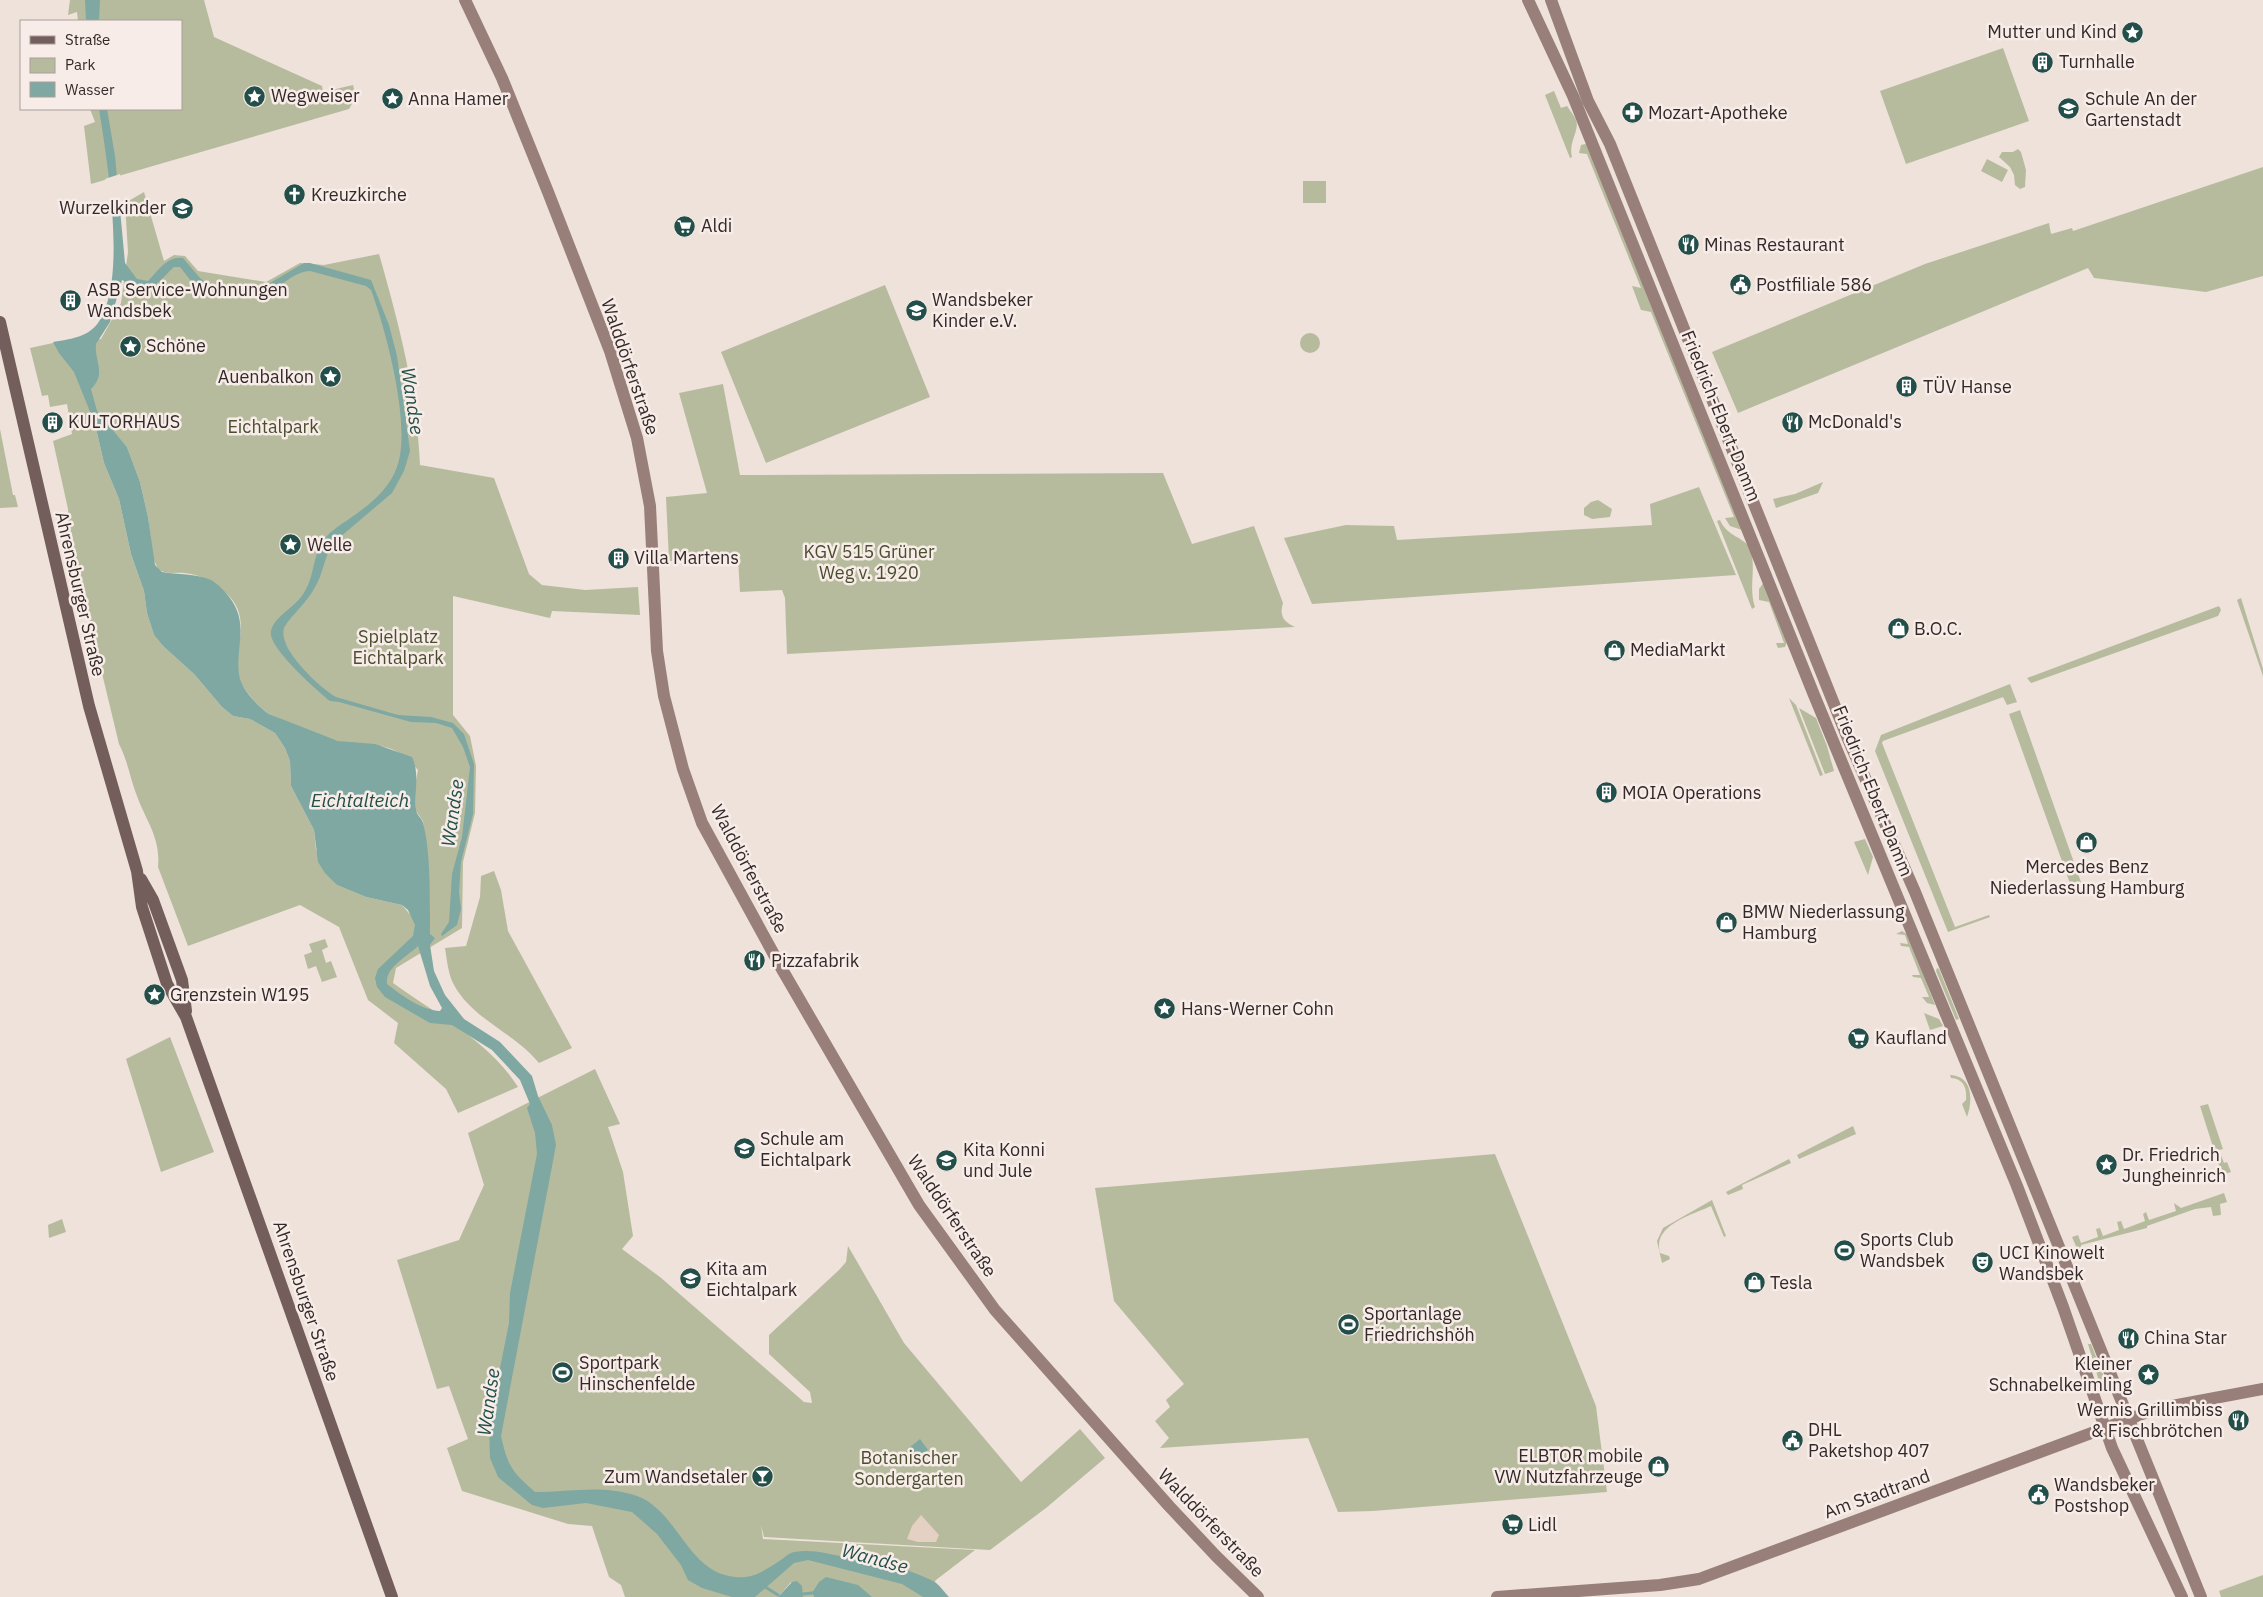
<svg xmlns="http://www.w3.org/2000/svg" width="2263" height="1597" viewBox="0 0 2263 1597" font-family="'IBM Plex Sans',sans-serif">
  <rect width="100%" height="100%" fill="#eee2db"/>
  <!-- green -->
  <path fill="#b7bb9d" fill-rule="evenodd" d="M70 0H204L214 37 322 86 323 92 353 85 356 97 349 109 91 184 84 126 95 122 90 109H181V21H78L77 12 68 15Z
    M2003 48 2029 121 1906 164 1880 91Z
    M1554 91 1561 108 1567 106C1570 111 1574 115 1576 120 1580 130 1568 143 1572 157L1570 158 1545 95Z
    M1585 144 1587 145 1742 530 1730 526 1725 518 1734 517 1651 312 1641 310 1632 286 1641 288 1587 154 1579 153 1581 145Z
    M2018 149 2021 152 2026 170 2025 187 2020 189 2015 185 2014 175 2010 167 1999 157 2002 152H2013Z
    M1987 159 2008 170 2002 182 1981 171Z
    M2263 167V276L2206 292 2094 278 2088 268 1738 413 1712 352 1925 264 2049 223 2051 234 2072 228 2073 231Z
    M1303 181H1326V203H1303Z
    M144 192 164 261 174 255 185 256 198 271 266 282 300 263 324 265 379 254C399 324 417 393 420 465L494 478 529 574 542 585 585 590 638 587 640 615 552 611 550 618 453 596V715L470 736 476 766 475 813 463 862 462 928 396 968 393 983C436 1014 490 1042 518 1087L458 1113 446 1089 394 1043 398 1023 368 1000 339 927 300 905 188 946 158 867C161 838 146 821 137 796 130 779 128 761 119 744L69 536 68 509 53 441 72 434 67 404 50 407 48 395 42 396 30 348 53 343 101 339 121 303 128 252 125 203ZM104 420 127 447 140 482 148 517 153 558 158 569C166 575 175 572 184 573 199 574 214 582 225 592 258 621 227 655 241 683 248 695 258 706 269 714 291 723 315 736 338 741 374 750 389 736 418 770L415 786 416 811 423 821 429 884 430 922 413 918 402 905 366 897 337 885 316 850 314 830 291 786 290 761 285 748 275 733 250 719 233 716 222 707 194 674 163 646 154 635 147 613 144 591 131 554 119 499 104 463 95 424Z
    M885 285 930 397 766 463 721 352Z
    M1300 343a10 10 0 1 1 20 0a10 10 0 1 1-20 0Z
    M723 384 740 475 1163 473 1192 544 1254 526 1283 603C1279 616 1284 622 1295 627L787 654 785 598 782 590 740 592 738 558 669 561 666 497 707 493 679 393Z
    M0 429 13 495H15L18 507 0 508Z
    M1823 482 1818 493 1776 508 1773 499 1795 494Z
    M1699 487 1736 575 1312 604 1284 538 1346 525 1394 526 1397 540 1652 525 1650 504Z
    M1598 500 1612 509 1610 517 1592 519 1584 515V508L1591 502Z
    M1720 520C1728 538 1744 536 1750 549 1757 567 1748 587 1755 607L1752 609 1717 521Z
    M1764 582 1787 642 1785 647 1778 648 1776 643H1784L1769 602 1759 600V589Z
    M2241 598 2263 669V676L2237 600Z
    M2219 606 2221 610 2218 616 2031 683 2027 678Z
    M2010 684 2017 702 2007 705 2003 697 1883 741 1882 743 1955 927 1989 915 1990 917 1948 932 1875 751 1881 735Z
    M1789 698 1796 705 1823 775 1820 776Z
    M1799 708 1816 718 1827 746 1834 771 1825 774Z
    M2020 710 2082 885 2072 889 2009 714Z
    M1865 839 1873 857 1868 875 1854 842Z
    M494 871 501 890 508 931 572 1048 539 1063C515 1033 473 1020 454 985 448 974 447 960 445 948L466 946 480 897 481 876Z
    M1902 931 1908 935 1935 1005 1927 1003 1922 997H1929L1921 978 1913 977 1912 975H1920L1909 947 1901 946 1900 943 1908 944 1905 935 1896 934Z
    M325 939 328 947 322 950 326 963 331 961 337 977 322 982 316 966 308 969 304 955 312 952 309 944Z
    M1937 968 1939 969 1959 1019 1956 1020 1936 971Z
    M1924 1013 1939 1019 1943 1026 1930 1030Z
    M170 1037 214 1152 161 1172 126 1059Z
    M595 1069 620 1124 608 1127 623 1172 633 1236 622 1249 660 1277 804 1402 812 1403 810 1392 769 1354V1335L839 1270 846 1262 848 1246 904 1343 1021 1482 1080 1429 1105 1458 1046 1508 990 1550 764 1537 761 1525 763 1539 975 1550 936 1580 923 1597H872L812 1593 814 1597H803L791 1582 778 1597H625L621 1585 609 1577 592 1526 568 1524 462 1491 447 1448 468 1439 449 1386 437 1389 397 1260 459 1240 484 1185 468 1133Z
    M1950 1075C1973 1076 1973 1100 1967 1117L1962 1104 1966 1100C1967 1088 1964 1079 1951 1078Z
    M2208 1104 2223 1149 2219 1150 2224 1163 2227 1162 2231 1172 2222 1175 2200 1106Z
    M1853 1126 1856 1134 1799 1159 1797 1155Z
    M1495 1154 1596 1406 1607 1492 1373 1511 1338 1512 1308 1438 1160 1448 1169 1438 1155 1421 1170 1407 1166 1400 1184 1384 1114 1301 1095 1188Z
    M1789 1159 1791 1163 1742 1185 1743 1189 1728 1195 1726 1192Z
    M2224 1193 2227 1202 2220 1204 2221 1215 2213 1216 2211 1207 2195 1209 2147 1226V1228L2081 1245 2082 1251 2079 1253 2072 1237 2078 1235 2081 1243 2098 1237 2096 1229 2100 1228 2103 1236 2119 1230 2117 1222 2121 1221 2124 1229 2145 1221 2143 1214 2146 1212 2149 1220 2176 1211 2174 1203 2181 1208Z
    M1712 1200 1726 1236 1724 1237 1711 1206C1692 1215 1652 1225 1660 1253L1669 1256 1670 1259 1662 1263 1657 1241 1663 1228Z
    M62 1219 66 1232 49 1238 48 1225Z
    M2088 1344H2091L2108 1387 2101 1388Z
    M2263 1575V1597H2221L2219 1591Z"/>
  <!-- plaza -->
  <path fill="#e5d0c4" d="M921 1515 939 1535 936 1542H918L907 1539 912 1526Z"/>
  <!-- water -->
  <path fill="#7ea8a1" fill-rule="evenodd" d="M85 0H100L99 21H86Z
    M99 109H107L115 156 125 263 137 279 148 281C159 270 167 256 183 258L200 278 208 284 246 289 263 287 304 263H310L371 280 389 325 397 356 410 451 404 471 392 493 333 543C324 557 323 575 314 589 306 603 292 615 285 626 274 646 320 688 336 697L398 715 431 717 453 723 464 734 474 764 473 814 461 862 459 892 461 909 457 925 442 936 441 934 449 922 452 874 462 837 470 767 463 747 452 728 436 723 411 722 339 702 330 701C318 691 267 647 271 631 274 617 293 608 301 597 314 581 312 561 321 544 327 533 339 526 349 519 368 506 389 490 397 467 412 427 386 330 371 290L366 286 310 271C295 271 282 286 269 292 254 298 215 294 199 291L180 267H174C153 287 152 295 122 280L110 322 96 344C94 361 107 373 91 389L97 411 127 447 140 482 148 517 155 565 162 572C179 575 194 573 211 580 218 584 226 592 230 598 251 627 233 650 240 679 244 692 259 707 269 714L338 741 375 744 412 757C420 774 414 791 416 810 417 816 422 818 423 823 431 852 430 902 430 934L435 938 430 945 434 971 445 995 464 1019 500 1042 532 1076 538 1096 552 1125 556 1145 501 1436C508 1467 512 1472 535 1492 569 1492 604 1484 637 1496 676 1510 687 1568 729 1576 752 1581 763 1571 781 1560 785 1557 789 1553 794 1552 814 1549 826 1554 846 1557 875 1562 906 1567 933 1581 939 1584 944 1592 949 1597H923L902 1584 808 1560 794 1563 755 1597H732L702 1588 688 1580 681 1565 657 1534 632 1512 586 1503 543 1508 532 1505 498 1477 490 1458 489 1423 509 1323 510 1293 537 1154 535 1133 527 1108 530 1104 520 1080 492 1050 452 1025 430 1023 385 997 377 987 375 978 378 969 413 936 415 925 408 910 402 905 366 897 337 885 325 873 318 862 314 830 291 786 290 761 285 748 275 733 250 719 233 716 222 707 194 674 163 646 154 635 147 613 144 591 131 554 119 499 104 463 95 424 74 372 59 353 53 342C69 339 87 338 98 323 128 281 107 160 99 109ZM418 946 430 986 442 1008 440 1011C421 1010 401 995 387 984 385 967 407 957 418 946Z
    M920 1439 928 1450 917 1459 909 1448Z
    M826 1577 858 1585 872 1597H814L812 1593 819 1582Z
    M797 1581 802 1586 803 1597H778L792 1582Z"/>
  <!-- pier -->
  <path fill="#eee2db" d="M120 174 123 200 108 204 105 179Z"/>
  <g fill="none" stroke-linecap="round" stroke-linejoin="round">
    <!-- stream -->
    <path stroke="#7ea8a1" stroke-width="3" d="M762 1585 778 1595
      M803 1594 812 1593"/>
    <!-- secondary -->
    <path stroke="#987f7a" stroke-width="12" d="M465 0 502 78 548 192 610 351 637 438 650 506 657 651 664 696 683 769 702 823 783 971 919 1205 995 1310 1169 1506 1216 1556 1258 1597
      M1528 0 1573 96 1814 695 2017 1186 2063 1307 2112 1448 2182 1597
      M1551 0 1588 101 1610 144 1848 739 1915 892 2201 1597
      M1497 1597 1660 1585 1699 1579 2156 1409 2263 1389"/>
    <!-- primary -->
    <path stroke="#735e5b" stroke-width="12" d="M0 322 89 706 137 871 142 907 167 984 186 1017 392 1597
      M141 879 153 900 182 980 186 1011"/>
  </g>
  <!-- icons -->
  <defs>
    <symbol id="sight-disc" viewBox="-11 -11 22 22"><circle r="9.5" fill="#224f49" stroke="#f7ece7"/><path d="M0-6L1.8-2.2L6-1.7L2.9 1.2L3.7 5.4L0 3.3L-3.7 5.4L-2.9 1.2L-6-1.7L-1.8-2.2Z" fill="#fff"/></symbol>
    <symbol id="building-disc" viewBox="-11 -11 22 22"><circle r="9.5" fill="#224f49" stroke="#f7ece7"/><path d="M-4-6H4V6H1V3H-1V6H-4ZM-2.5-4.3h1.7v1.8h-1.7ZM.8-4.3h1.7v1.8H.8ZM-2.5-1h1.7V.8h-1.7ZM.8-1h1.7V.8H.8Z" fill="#fff"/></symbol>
    <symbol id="school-disc" viewBox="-11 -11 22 22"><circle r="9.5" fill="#224f49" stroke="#f7ece7"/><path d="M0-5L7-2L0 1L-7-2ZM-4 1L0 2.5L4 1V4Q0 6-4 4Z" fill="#fff"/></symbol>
    <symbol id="pharmacy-disc" viewBox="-11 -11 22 22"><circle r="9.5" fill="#224f49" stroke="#f7ece7"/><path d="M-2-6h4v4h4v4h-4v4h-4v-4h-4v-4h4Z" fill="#fff"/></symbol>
    <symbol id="church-disc" viewBox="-11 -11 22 22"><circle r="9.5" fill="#224f49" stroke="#f7ece7"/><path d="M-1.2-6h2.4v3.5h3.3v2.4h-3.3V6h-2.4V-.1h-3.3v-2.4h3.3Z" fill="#fff"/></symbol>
    <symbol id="supermarket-disc" viewBox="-11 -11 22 22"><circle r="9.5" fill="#224f49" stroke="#f7ece7"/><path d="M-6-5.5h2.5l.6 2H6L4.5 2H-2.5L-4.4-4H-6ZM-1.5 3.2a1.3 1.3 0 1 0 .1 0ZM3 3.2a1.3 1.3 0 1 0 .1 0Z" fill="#fff"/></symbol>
    <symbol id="restaurant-disc" viewBox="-11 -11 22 22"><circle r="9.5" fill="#224f49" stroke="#f7ece7"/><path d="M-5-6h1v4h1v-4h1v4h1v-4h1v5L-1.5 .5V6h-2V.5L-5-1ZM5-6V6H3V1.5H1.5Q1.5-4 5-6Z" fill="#fff"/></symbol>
    <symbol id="civic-disc" viewBox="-11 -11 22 22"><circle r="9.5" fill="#224f49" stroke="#f7ece7"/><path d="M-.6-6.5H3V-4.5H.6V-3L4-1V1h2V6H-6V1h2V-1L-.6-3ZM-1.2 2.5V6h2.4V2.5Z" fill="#fff"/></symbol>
    <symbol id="shop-disc" viewBox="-11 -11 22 22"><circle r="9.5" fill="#224f49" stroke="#f7ece7"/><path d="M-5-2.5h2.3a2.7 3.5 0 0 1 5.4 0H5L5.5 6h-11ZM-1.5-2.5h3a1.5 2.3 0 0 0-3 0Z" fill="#fff"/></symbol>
    <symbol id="stadium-disc" viewBox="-11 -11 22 22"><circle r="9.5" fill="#224f49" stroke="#f7ece7"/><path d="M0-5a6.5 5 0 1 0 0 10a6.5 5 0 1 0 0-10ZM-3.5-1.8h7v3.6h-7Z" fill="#fff"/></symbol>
    <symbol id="theatre-disc" viewBox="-11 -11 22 22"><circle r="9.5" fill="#224f49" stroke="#f7ece7"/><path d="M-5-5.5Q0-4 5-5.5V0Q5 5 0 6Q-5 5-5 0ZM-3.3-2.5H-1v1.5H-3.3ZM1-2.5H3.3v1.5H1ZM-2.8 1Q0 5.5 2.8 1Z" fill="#fff"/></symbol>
    <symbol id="bar-disc" viewBox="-11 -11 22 22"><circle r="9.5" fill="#224f49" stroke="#f7ece7"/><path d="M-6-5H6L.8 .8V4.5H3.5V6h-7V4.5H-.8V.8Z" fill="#fff"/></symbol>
  </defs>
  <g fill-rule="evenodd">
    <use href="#sight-disc" x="2120" y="20" width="25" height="25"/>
    <use href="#building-disc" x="2030" y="50" width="25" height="25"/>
    <use href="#sight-disc" x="242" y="84" width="25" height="25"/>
    <use href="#sight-disc" x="380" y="86" width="25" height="25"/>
    <use href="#school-disc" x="2056" y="96" width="25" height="25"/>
    <use href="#pharmacy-disc" x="1620" y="100" width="25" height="25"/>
    <use href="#church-disc" x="282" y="182" width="25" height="25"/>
    <use href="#school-disc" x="170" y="196" width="25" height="25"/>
    <use href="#supermarket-disc" x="672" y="214" width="25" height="25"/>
    <use href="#restaurant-disc" x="1676" y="232" width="25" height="25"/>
    <use href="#civic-disc" x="1728" y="272" width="25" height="25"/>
    <use href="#building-disc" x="58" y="288" width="25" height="25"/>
    <use href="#school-disc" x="904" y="298" width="25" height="25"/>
    <use href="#sight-disc" x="118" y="334" width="25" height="25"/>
    <use href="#sight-disc" x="318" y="364" width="25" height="25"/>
    <use href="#building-disc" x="1894" y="374" width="25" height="25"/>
    <use href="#building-disc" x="40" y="410" width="25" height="25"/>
    <use href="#restaurant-disc" x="1780" y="410" width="25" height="25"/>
    <use href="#sight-disc" x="278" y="532" width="25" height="25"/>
    <use href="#building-disc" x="606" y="546" width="25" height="25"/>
    <use href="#shop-disc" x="1886" y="616" width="25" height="25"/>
    <use href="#shop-disc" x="1602" y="638" width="25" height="25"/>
    <use href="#building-disc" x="1594" y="780" width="25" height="25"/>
    <use href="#shop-disc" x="2074" y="830" width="25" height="25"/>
    <use href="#shop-disc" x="1714" y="910" width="25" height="25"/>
    <use href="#restaurant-disc" x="742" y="948" width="25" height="25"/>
    <use href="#sight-disc" x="142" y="982" width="25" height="25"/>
    <use href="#sight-disc" x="1152" y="996" width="25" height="25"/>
    <use href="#supermarket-disc" x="1846" y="1026" width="25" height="25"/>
    <use href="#school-disc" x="732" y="1136" width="25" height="25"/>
    <use href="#school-disc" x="934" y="1148" width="25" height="25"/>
    <use href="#sight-disc" x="2094" y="1152" width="25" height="25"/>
    <use href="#stadium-disc" x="1832" y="1238" width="25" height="25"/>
    <use href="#theatre-disc" x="1970" y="1250" width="25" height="25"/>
    <use href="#school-disc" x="678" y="1266" width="25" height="25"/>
    <use href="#shop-disc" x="1742" y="1270" width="25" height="25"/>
    <use href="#stadium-disc" x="1336" y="1312" width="25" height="25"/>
    <use href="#restaurant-disc" x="2116" y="1326" width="25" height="25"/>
    <use href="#stadium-disc" x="550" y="1360" width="25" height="25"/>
    <use href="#sight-disc" x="2136" y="1362" width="25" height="25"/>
    <use href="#restaurant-disc" x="2226" y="1408" width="25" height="25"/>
    <use href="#civic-disc" x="1780" y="1428" width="25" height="25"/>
    <use href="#shop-disc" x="1646" y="1454" width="25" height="25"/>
    <use href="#bar-disc" x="750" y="1464" width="25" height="25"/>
    <use href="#civic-disc" x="2026" y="1482" width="25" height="25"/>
    <use href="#supermarket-disc" x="1500" y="1512" width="25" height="25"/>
  </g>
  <g text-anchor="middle" stroke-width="5" stroke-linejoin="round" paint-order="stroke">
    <!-- poi labels -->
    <g font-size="18" fill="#332928" stroke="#f7ece7" text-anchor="start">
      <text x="2117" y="38" text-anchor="end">Mutter und Kind</text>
      <text x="2059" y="68">Turnhalle</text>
      <text x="271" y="102">Wegweiser</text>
      <text x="408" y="105">Anna Hamer</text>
      <text x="2085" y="105">Schule An der<tspan x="2085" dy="21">Gartenstadt</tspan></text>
      <text x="1648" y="119">Mozart-Apotheke</text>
      <text x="311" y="201">Kreuzkirche</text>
      <text x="166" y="214" text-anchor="end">Wurzelkinder</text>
      <text x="701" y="232">Aldi</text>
      <text x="1704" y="251">Minas Restaurant</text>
      <text x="1756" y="291">Postfiliale 586</text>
      <text x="87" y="296">ASB Service-Wohnungen<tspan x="87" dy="21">Wandsbek</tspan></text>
      <text x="932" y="306">Wandsbeker<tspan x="932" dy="21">Kinder e.V.</tspan></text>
      <text x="146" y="352">Schöne</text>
      <text x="314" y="383" text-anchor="end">Auenbalkon</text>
      <text x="1923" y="393">TÜV Hanse</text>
      <text x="68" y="428">KULTORHAUS</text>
      <text x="1808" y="428">McDonald's</text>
      <text x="307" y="551">Welle</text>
      <text x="634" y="564">Villa Martens</text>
      <text x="1914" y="635">B.O.C.</text>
      <text x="1630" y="656">MediaMarkt</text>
      <text x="1622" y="799">MOIA Operations</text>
      <text x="2087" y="873" text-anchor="middle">Mercedes Benz<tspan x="2087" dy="21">Niederlassung Hamburg</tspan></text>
      <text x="1742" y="918">BMW Niederlassung<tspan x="1742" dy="21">Hamburg</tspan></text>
      <text x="771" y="967">Pizzafabrik</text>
      <text x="170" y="1001">Grenzstein W195</text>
      <text x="1181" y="1015">Hans-Werner Cohn</text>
      <text x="1875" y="1044">Kaufland</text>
      <text x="760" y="1145">Schule am<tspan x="760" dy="21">Eichtalpark</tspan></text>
      <text x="963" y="1156">Kita Konni<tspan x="963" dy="21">und Jule</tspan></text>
      <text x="2122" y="1161">Dr. Friedrich<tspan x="2122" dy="21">Jungheinrich</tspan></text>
      <text x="1860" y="1246">Sports Club<tspan x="1860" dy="21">Wandsbek</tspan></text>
      <text x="1999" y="1259">UCI Kinowelt<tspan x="1999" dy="21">Wandsbek</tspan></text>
      <text x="706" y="1275">Kita am<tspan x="706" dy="21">Eichtalpark</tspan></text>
      <text x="1770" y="1289">Tesla</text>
      <text x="1364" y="1320">Sportanlage<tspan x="1364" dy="21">Friedrichshöh</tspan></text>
      <text x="2144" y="1344">China Star</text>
      <text x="579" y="1369">Sportpark<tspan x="579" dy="21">Hinschenfelde</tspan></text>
      <text x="2132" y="1370" text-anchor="end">Kleiner<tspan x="2132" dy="21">Schnabelkeimling</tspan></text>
      <text x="2223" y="1416" text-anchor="end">Wernis Grillimbiss<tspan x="2223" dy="21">&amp; Fischbrötchen</tspan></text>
      <text x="1808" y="1436">DHL<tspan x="1808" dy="21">Paketshop 407</tspan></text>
      <text x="1643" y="1462" text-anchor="end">ELBTOR mobile<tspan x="1643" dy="21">VW Nutzfahrzeuge</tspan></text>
      <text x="747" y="1483" text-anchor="end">Zum Wandsetaler</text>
      <text x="2054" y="1491">Wandsbeker<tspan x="2054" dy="21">Postshop</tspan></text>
      <text x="1528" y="1531">Lidl</text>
    </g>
    <!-- street labels -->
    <g font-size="18" fill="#332928" stroke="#f7ece7">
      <text transform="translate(630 367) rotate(71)" y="6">Walddörferstraße</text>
      <text transform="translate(1721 416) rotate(68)" y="6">Friedrich-Ebert-Damm</text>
      <text transform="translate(80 594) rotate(77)" y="6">Ahrensburger Straße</text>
      <text transform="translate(1873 791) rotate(68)" y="6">Friedrich-Ebert-Damm</text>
      <text transform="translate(749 869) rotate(62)" y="6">Walddörferstraße</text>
      <text transform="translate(952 1216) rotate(56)" y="6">Walddörferstraße</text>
      <text transform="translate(306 1301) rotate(71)" y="6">Ahrensburger Straße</text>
      <text transform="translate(1877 1494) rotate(-20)" y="6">Am Stadtrand</text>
      <text transform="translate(1211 1523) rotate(46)" y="6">Walddörferstraße</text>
    </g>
    <!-- park labels -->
    <g font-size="18" fill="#494e2f" stroke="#f7ece7">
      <text x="273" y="433">Eichtalpark</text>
      <text x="869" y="558">KGV 515 Grüner<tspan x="869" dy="21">Weg v. 1920</tspan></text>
      <text x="398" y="643">Spielplatz<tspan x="398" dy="21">Eichtalpark</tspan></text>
      <text x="909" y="1464">Botanischer<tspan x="909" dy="21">Sondergarten</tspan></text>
    </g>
    <!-- water labels -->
    <g font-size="19" font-style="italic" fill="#224f49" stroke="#f7ece7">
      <text transform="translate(413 401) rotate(82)" y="7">Wandse</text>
      <text x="360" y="807">Eichtalteich</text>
      <text transform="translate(452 813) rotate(-82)" y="7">Wandse</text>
      <text transform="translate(488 1402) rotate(-82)" y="7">Wandse</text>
      <text transform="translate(875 1558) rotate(15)" y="7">Wandse</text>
    </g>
  </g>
  <!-- legend -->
  <rect x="20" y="20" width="162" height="90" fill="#f7ece7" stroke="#a99e9b"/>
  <rect x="30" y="36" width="25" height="8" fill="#735e5b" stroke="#a99e9b"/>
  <text x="65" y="45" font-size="15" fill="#332928">Straße</text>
  <rect x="30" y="58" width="25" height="15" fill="#b7bb9d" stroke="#a99e9b"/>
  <text x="65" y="70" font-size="15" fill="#332928">Park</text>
  <rect x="30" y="82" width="25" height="15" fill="#7ea8a1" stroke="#a99e9b"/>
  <text x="65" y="95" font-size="15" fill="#332928">Wasser</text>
</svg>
